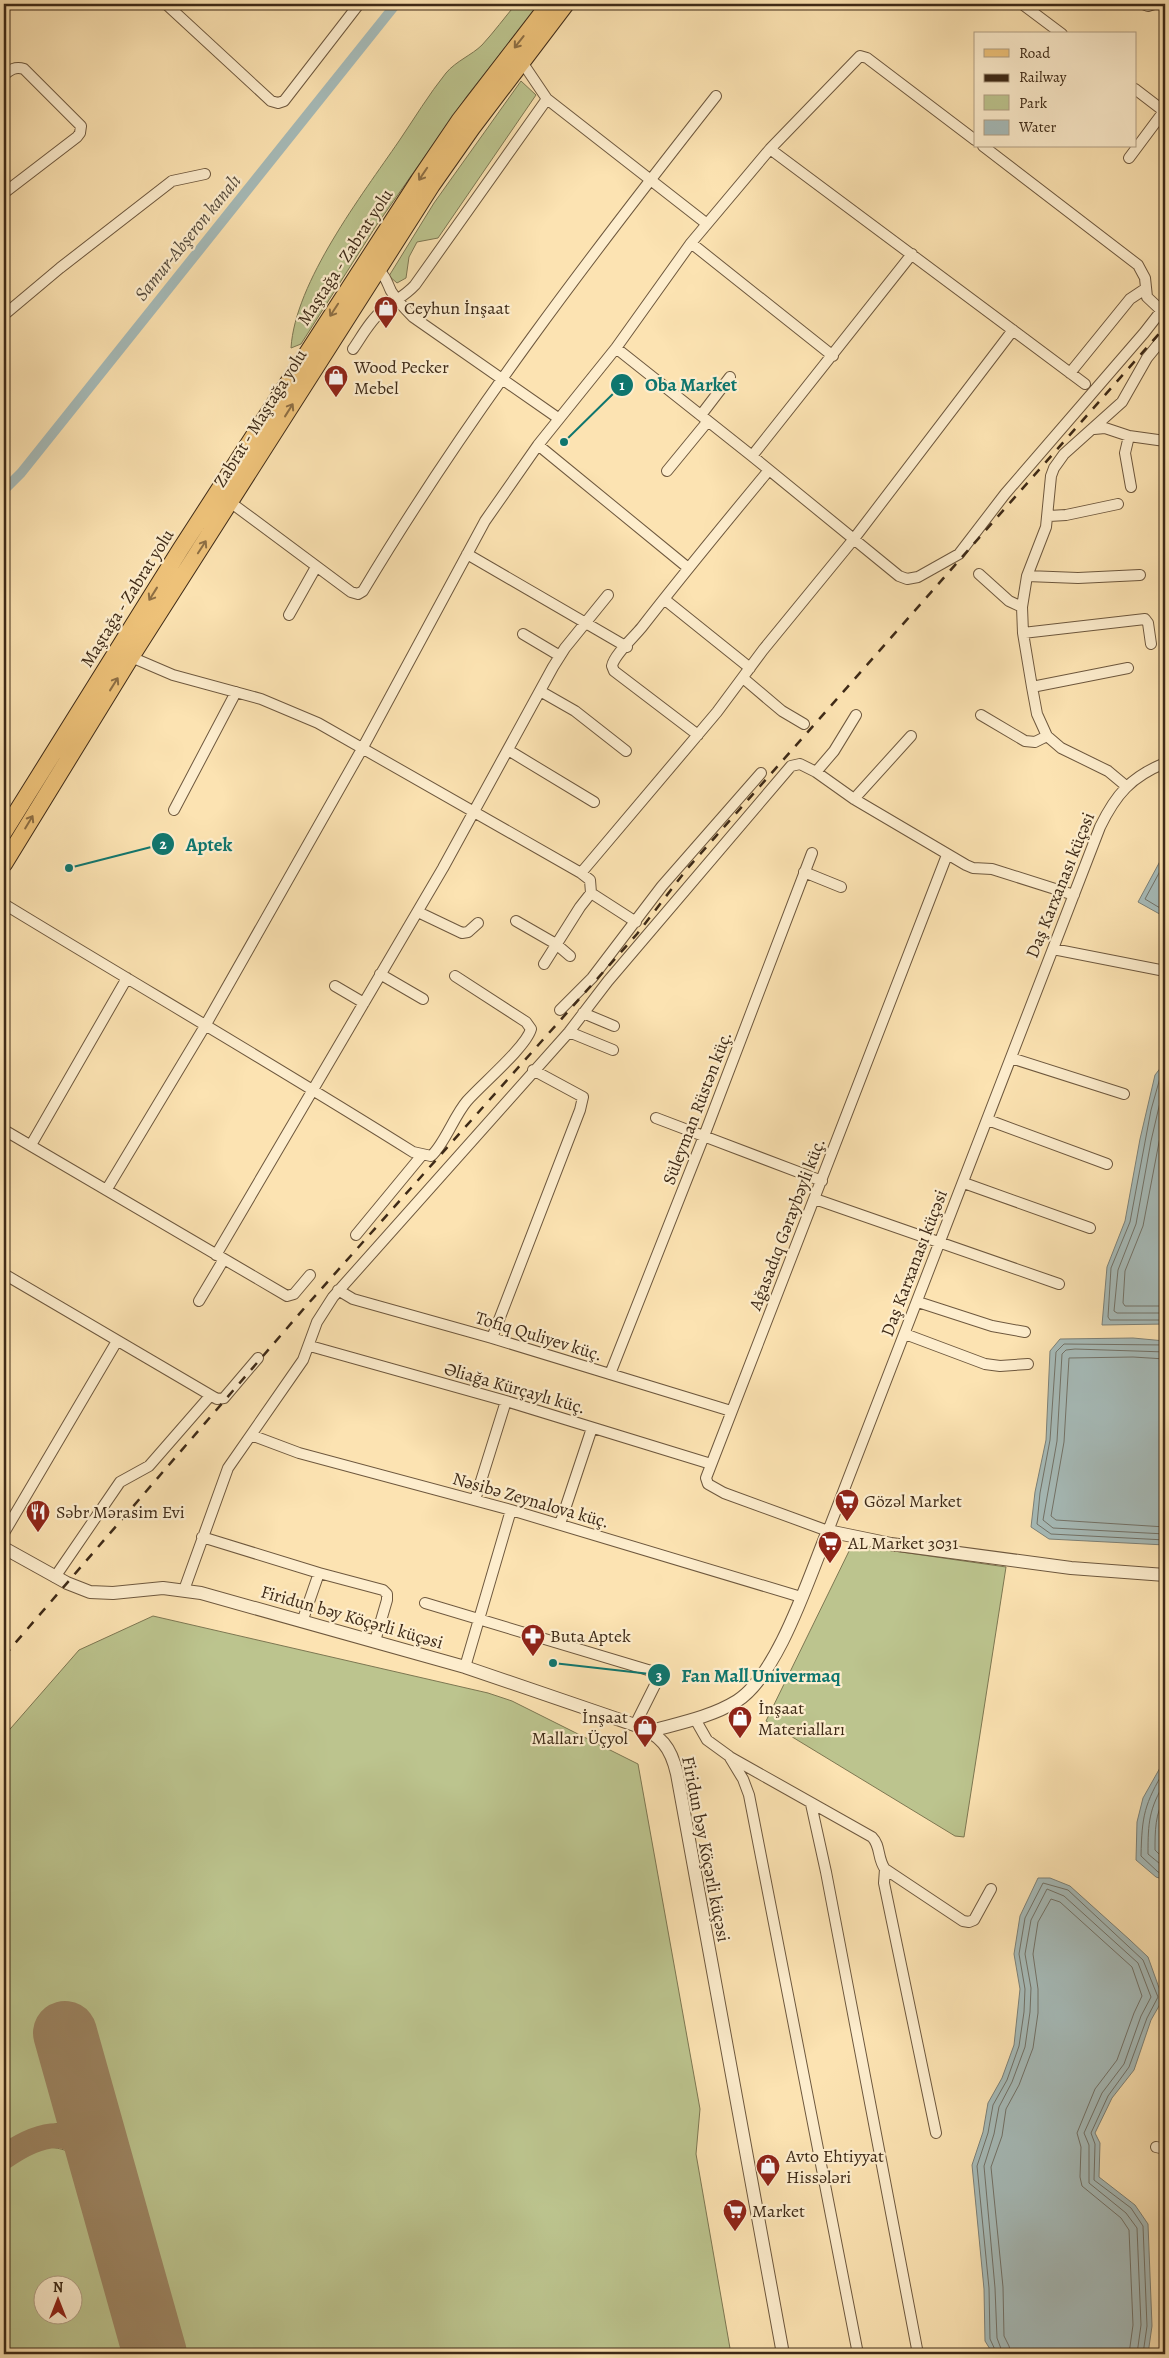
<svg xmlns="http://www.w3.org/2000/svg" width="1169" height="2358" viewBox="0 0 1169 2358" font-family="Alegreya,serif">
  <rect width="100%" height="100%" fill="#fce3b2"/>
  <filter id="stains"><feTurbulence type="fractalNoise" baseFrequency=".004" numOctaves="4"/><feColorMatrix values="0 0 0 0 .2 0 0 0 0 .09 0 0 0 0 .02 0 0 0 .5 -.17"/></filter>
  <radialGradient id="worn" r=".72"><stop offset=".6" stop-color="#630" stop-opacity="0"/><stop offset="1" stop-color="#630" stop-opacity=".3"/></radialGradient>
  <!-- green -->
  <path fill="#bcc48e" stroke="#7d7752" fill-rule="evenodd" d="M516 4H539L467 96 376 226 301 344 291 348C295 282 362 195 399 141 414 119 429 94 446 73 456 61 472 55 482 45 494 32 505 17 516 4Z
    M521 81 536 95 438 238 417 242 409 257 406 278 397 283 389 276 434 203Z
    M852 1545 1006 1567 964 1837 955 1836 766 1721Z
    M153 1616 488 1693 512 1701 638 1764 700 2109 696 2154 731 2354H178L86 2026 44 2038 68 2120 29 2132 4 2144V1736L79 1650Z
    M49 2147C65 2149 73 2151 80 2166L133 2354H4V2170L28 2154ZM42 2286H72V2316H42Z"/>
  <!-- water -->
  <path fill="#a6bbb9" stroke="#7c8178" d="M1165 852V917L1138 902Z
    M1165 1062V1324L1102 1325 1107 1267 1125 1221 1140 1139 1155 1075Z
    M1133 1338 1165 1341V1545L1049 1539 1031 1527 1035 1492 1046 1440 1050 1351 1060 1339Z
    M1165 1759V1880L1156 1877 1136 1860 1137 1822 1143 1798Z
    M1038 1878H1050L1070 1886 1130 1940 1148 1957 1163 1999 1151 2020 1134 2070 1112 2098 1095 2133 1100 2143 1099 2177 1135 2205 1148 2224 1152 2326 1148 2354H993L985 2341 984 2289 972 2165 983 2132 988 2103 1002 2078 1014 2045 1020 1989 1014 1954 1020 1916Z"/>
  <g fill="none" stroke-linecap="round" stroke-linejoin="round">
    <!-- shore -->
    <path stroke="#727268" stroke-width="1" d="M1165 862 1145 899 1165 911
      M1165 1071 1160 1078 1151 1110 1130 1222 1111 1268 1108 1317 1110 1320H1165
      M1165 1081 1151 1141 1136 1224 1118 1270 1114 1311 1117 1313H1165
      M1165 1111 1143 1226 1125 1271 1123 1303 1125 1306H1165
      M1165 1345 1064 1344 1056 1352 1050 1440 1040 1493 1037 1524 1051 1534 1165 1540
      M1165 1352 1075 1349 1066 1350 1062 1354 1057 1441 1043 1520 1053 1528 1165 1534
      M1165 1359 1133 1357 1069 1358 1064 1442 1051 1516 1056 1520 1165 1527
      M1165 1769C1144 1805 1142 1815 1141 1856L1158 1872 1165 1875
      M1165 1782C1149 1809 1148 1822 1148 1854L1165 1868
      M1165 1797C1155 1814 1155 1831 1155 1850L1165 1860
      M997 2354 990 2339 989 2288 977 2166 988 2133 993 2105 1007 2080 1019 2046 1024 2012 1025 1989 1019 1954 1025 1918 1043 1883 1068 1890 1143 1960 1158 1997 1147 2018 1129 2067 1108 2096 1091 2133 1095 2144 1094 2180 1131 2208 1143 2226 1147 2326 1143 2354
      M1003 2354 997 2338 995 2288 984 2166 994 2134 999 2107 1012 2082 1025 2047 1030 2012 1031 1988 1025 1954 1031 1920 1047 1889 1064 1896 1138 1963 1151 1997 1141 2016 1124 2064 1102 2093 1084 2133 1089 2145V2183L1126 2213 1137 2228 1141 2325 1137 2354
      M1011 2354 1009 2346 1004 2336 1003 2287 991 2167 1002 2136 1006 2109 1019 2085 1033 2048 1038 2013V1989L1033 1954 1038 1922 1051 1899 1060 1902 1132 1967 1142 1996 1134 2013 1117 2060 1095 2089 1077 2133 1081 2147 1080 2177 1082 2186 1121 2218 1129 2230 1133 2325 1129 2354"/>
    <!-- canal -->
    <path stroke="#a6bbb9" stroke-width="10" d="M4 490 21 473 396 4"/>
    <!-- taxiway -->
    <path stroke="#9d8664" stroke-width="25" d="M4 2157C56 2121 86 2130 109 2189"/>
    <!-- runway -->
    <path stroke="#9d8664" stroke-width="64" d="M65 2033 155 2354"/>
    <defs>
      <path id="minor" d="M166 4 271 101 278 103 284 101 359 4
        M1022 4 1062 34
        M1143 4 1148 6 1154 4
        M522 62 547 99 707 224
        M4 75C10 70 15 66 24 69L81 126 80 133 77 137 4 193
        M1135 89 1165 112
        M983 146 1138 265 1145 278 1147 297 1165 314
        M770 149 1085 384
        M1129 158 1164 111
        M691 243 833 356
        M378 270C386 276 387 283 391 291 397 301 405 309 413 317L558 418
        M4 315 60 268 172 181 205 174
        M616 348 752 456 899 576 907 579 918 577 959 554 1005 494 1144 333 1165 306
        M353 349C362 336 371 319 384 309 395 300 405 296 415 285L547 99
        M1070 373 1130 299 1145 289
        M701 415 730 377
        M1094 429 1105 428 1129 436 1165 441
        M1129 436 1125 453 1131 487
        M538 445 687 567
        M752 456 912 254
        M667 471 708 421
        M230 502 351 592 358 594 363 591C467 417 591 255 716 96
        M1049 516 1066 515 1118 504
        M467 554 627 647
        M979 574 1009 601 1022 607
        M1027 576 1078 578 1140 575
        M664 599 750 668
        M289 615 316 567
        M1023 633 1145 619 1148 623 1151 644
        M523 634 560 656
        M131 657 173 675 261 699 318 723 581 873 590 880 591 893 636 922
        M743 678 782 711 804 724
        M1032 687 1128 668
        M540 691 575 711 626 751
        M981 715 1025 741 1035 742 1047 736
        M698 735 614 671 612 666C614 655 634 637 642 627 683 574 726 522 769 470
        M508 750 594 802
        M816 772 854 799 966 865 973 868 992 869 1074 895
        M1126 786 1108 771 1061 748 1047 736 1037 714 1032 687 1023 633 1022 607 1027 576 1046 527 1051 476 1054 468 1064 454 1122 402 1147 358 1165 336
        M854 799 911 736
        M174 810 236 692
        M947 855 706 1478 708 1484 724 1493 828 1531 1100 827C1116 794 1131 777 1165 763
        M804 872 841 887
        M581 873 717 712 763 650 853 540 1013 330
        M4 904C140 987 278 1067 413 1152L431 1156C444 1145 454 1116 467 1101 482 1084 526 1047 531 1029L526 1022 455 976
        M418 912 462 933 468 932 478 923
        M516 921 556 944 570 956
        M1053 949 1165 971
        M544 964 580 907 591 893
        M380 974 423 999
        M335 986 364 1003
        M560 1010 592 978 662 886 761 773
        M583 1013 614 1026
        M569 1032 613 1050
        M1011 1058 1124 1094
        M656 1118 822 1181
        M988 1120 1107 1164
        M4 1130 287 1296 294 1294 310 1275
        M31 1145 127 978
        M964 1183 1090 1228
        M107 1189 205 1026 362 749 485 521 538 445 616 348 691 243 770 149 860 56 867 58 975 140
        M815 1199 1059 1284
        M356 1235 422 1155
        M216 1255 443 868 553 667 565 648 608 595
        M4 1274 217 1399 224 1398 258 1358
        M338 1290 353 1299 492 1338 731 1411
        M199 1301 224 1259
        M918 1302 992 1326 1025 1332
        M905 1334 985 1364 1000 1366 1028 1364
        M492 1338 580 1110 583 1097 533 1070
        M310 1346 506 1401 711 1464
        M610 1374 704 1136 812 853
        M251 1435 299 1453 511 1510 801 1597
        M475 1500 506 1401
        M560 1524 592 1428
        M4 1533 117 1341
        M202 1537 319 1573 383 1590 387 1594V1600L375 1641
        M55 1577 120 1482 149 1466 210 1396
        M184 1590 228 1468 303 1360 317 1322 333 1297 569 1032 608 981 791 766 800 764 816 772 834 751 856 715
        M425 1603 658 1673V1679L635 1725
        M302 1622 319 1573
        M465 1667 511 1510
        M695 1719 707 1740 729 1756 743 1779 749 1795 858 2354
        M730 1757 872 1837C881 1846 877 1858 885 1869L963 1921 969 1922 974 1920 991 1889
        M811 1804 826 1872 918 2354
        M885 1869 884 1883 936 2133
        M1156 2147 1165 2149"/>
      <path id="tertiary" d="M4 1548 67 1583 90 1592 113 1593 163 1588 201 1593 465 1667 635 1725C661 1735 671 1747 677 1774L783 2354
        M651 1731C680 1723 711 1717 737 1701 778 1675 809 1577 828 1531L891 1544 1071 1568 1165 1575"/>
      <path id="primary" d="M4 832 180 550 419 180 459 121 549 4
        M4 864 131 657 432 185 472 128 566 4"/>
    </defs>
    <!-- minor casing -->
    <use href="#minor" stroke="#6e583e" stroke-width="12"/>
    <!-- tertiary casing -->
    <use href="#tertiary" stroke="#6e583e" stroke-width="14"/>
    <!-- primary casing -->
    <use href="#primary" stroke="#3e2a17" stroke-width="18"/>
    <!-- minor -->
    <use href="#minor" stroke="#fdedcd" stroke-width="10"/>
    <!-- tertiary -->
    <use href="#tertiary" stroke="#fdedcd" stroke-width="12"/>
    <!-- primary -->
    <use href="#primary" stroke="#eec279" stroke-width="16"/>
    <!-- rail -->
    <path stroke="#3e2a17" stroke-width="2.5" stroke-dasharray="9 9" stroke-linecap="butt" d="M4 1656 307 1305 637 934 687 869 1165 327"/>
  </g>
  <!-- one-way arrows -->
  <defs><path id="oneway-shaft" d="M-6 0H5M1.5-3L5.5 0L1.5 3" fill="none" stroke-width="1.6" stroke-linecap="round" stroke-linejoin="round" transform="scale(1.25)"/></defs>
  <g stroke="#8d6e43">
    <use href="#oneway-shaft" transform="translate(519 42) rotate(128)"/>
    <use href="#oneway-shaft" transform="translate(423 174) rotate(124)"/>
    <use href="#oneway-shaft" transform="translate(334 310) rotate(123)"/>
    <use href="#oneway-shaft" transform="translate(289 410) rotate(-58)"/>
    <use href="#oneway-shaft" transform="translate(202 547) rotate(-57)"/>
    <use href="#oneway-shaft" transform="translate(153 594) rotate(122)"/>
    <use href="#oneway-shaft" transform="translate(114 684) rotate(-58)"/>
    <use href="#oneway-shaft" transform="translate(29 822) rotate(-59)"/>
  </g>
  <!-- icons -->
  <defs>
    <symbol id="shop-pin" viewBox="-11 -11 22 30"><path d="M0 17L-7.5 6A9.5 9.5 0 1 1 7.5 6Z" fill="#8f2418" stroke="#fdedcd"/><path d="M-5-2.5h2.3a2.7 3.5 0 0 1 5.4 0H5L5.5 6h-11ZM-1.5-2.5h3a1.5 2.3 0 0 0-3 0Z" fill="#fff"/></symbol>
    <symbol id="supermarket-pin" viewBox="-11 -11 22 30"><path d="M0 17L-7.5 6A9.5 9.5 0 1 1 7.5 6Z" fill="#8f2418" stroke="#fdedcd"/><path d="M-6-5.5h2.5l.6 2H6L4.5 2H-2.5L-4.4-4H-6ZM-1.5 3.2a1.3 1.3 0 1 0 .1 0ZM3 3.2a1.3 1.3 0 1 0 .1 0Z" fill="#fff"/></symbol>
    <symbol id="restaurant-pin" viewBox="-11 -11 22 30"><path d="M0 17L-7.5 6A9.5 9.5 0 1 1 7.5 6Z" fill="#8f2418" stroke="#fdedcd"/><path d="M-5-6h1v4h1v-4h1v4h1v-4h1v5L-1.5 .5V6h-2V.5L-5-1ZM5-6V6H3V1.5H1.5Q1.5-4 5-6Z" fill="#fff"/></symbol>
    <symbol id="pharmacy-pin" viewBox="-11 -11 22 30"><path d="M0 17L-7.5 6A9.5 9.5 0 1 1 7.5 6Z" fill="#8f2418" stroke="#fdedcd"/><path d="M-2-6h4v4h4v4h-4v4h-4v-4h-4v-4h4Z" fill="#fff"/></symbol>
  </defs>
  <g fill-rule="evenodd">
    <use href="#shop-pin" x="372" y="294" width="28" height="38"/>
    <use href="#shop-pin" x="322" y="363" width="28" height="38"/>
    <use href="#supermarket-pin" x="833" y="1487" width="28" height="38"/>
    <use href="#restaurant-pin" x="24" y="1498" width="28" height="38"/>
    <use href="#supermarket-pin" x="816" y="1529" width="28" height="38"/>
    <use href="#pharmacy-pin" x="519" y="1622" width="28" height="38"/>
    <use href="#shop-pin" x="726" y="1704" width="28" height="38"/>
    <use href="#shop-pin" x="631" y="1713" width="28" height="38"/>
    <use href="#shop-pin" x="754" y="2152" width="28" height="38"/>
    <use href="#supermarket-pin" x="721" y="2197" width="28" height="38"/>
  </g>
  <g text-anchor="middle" stroke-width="4.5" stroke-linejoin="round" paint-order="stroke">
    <!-- street labels -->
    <g font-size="18" fill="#3e2a17" stroke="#fdedcd">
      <text transform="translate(345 257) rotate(-57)" y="6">Maştağa - Zabrat yolu</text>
      <text transform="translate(260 418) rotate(-58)" y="6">Zabrat - Maştağa yolu</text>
      <text transform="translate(127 598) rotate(-58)" y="6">Maştağa - Zabrat yolu</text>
      <text transform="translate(1060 885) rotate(-68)" y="6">Daş Karxanası küçəsi</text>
      <text transform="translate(697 1108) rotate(-69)" y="6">Süleyman Rüstən küç.</text>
      <text transform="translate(787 1224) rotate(-69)" y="6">Ağasadıq Gəraybəyli küç.</text>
      <text transform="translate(914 1263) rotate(-69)" y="6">Daş Karxanası küçəsi</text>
      <text transform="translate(539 1336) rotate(17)" y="6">Tofiq Quliyev küç.</text>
      <text transform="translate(515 1388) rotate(16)" y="6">Əliağa Kürçaylı küç.</text>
      <text transform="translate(531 1500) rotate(16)" y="6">Nəsibə Zeynalova küç.</text>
      <text transform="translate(352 1617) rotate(16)" y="6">Firidun bəy Köçərli küçəsi</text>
      <text transform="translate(706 1849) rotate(79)" y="6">Firidun bəy Köçərli küçəsi</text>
    </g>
    <!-- poi labels -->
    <g font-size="18" fill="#3e2a17" stroke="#fdedcd" text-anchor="start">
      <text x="404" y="314">Ceyhun İnşaat</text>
      <text x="354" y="373">Wood Pecker<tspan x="354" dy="21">Mebel</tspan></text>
      <text x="864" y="1507">Gözəl Market</text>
      <text x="56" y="1518">Səbr Mərasim Evi</text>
      <text x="848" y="1549">AL Market 3031</text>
      <text x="550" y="1642">Buta Aptek</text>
      <text x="758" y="1714">İnşaat<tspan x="758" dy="21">Materialları</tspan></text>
      <text x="628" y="1723" text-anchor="end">İnşaat<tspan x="628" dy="21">Malları Üçyol</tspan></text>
      <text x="786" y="2162">Avto Ehtiyyat<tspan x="786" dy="21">Hissələri</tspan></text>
      <text x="752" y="2217">Market</text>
    </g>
    <!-- water labels -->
    <g font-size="19" font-style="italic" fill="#584e40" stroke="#fdedcd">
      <text transform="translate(187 237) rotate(-51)" y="7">Samur-Abşeron kanalı</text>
    </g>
  </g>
  <!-- callouts -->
  <path fill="none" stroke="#0f766e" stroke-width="2" d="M564 442L622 385M69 868L163 844M553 1663L659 1675"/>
  <g fill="#0f766e" stroke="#fdedcd" stroke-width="2">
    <circle cx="564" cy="442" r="5"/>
    <circle cx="69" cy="868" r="5"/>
    <circle cx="553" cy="1663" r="5"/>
    <circle cx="622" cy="385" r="12"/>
    <circle cx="163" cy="844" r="12"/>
    <circle cx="659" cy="1675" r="12"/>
  </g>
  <g font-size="15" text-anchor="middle" font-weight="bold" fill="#fff">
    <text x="622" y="390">1</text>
    <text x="163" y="849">2</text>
    <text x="659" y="1681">3</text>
  </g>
  <g font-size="19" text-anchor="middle" font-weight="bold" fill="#0f766e" stroke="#fdedcd" stroke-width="4.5" stroke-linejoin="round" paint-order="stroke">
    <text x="691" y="391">Oba Market</text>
    <text x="209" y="851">Aptek</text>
    <text x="761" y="1682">Fan Mall Univermaq</text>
  </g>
  <!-- margin -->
  <rect width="1169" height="2358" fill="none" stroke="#fce3b2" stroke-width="20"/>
  <rect x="5" y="5" width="1159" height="2348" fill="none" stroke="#3e2a17" stroke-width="2.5"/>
  <rect x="10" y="10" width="1149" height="2338" fill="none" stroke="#3e2a17"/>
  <!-- legend -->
  <rect x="974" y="32" width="162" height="115" fill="#fdedcd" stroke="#b19f84"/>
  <rect x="984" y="49" width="25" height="8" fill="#eec279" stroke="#b19f84"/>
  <text x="1019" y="58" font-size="15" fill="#3e2a17">Road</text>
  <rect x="984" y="74" width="25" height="8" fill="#3e2a17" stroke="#b19f84"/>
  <text x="1019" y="82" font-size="15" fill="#3e2a17">Railway</text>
  <rect x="984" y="95" width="25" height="15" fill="#bcc48e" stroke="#b19f84"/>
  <text x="1019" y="108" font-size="15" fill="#3e2a17">Park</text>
  <rect x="984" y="120" width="25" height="15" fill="#a6bbb9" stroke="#b19f84"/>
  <text x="1019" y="132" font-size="15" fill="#3e2a17">Water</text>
  <!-- north arrow -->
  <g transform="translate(58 2300)"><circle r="24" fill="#fdedcd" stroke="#b19f84"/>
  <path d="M0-4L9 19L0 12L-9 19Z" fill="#8f2418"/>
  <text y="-8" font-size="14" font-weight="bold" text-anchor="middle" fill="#3e2a17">N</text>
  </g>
  <rect width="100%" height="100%" filter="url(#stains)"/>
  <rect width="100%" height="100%" fill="url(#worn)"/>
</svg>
